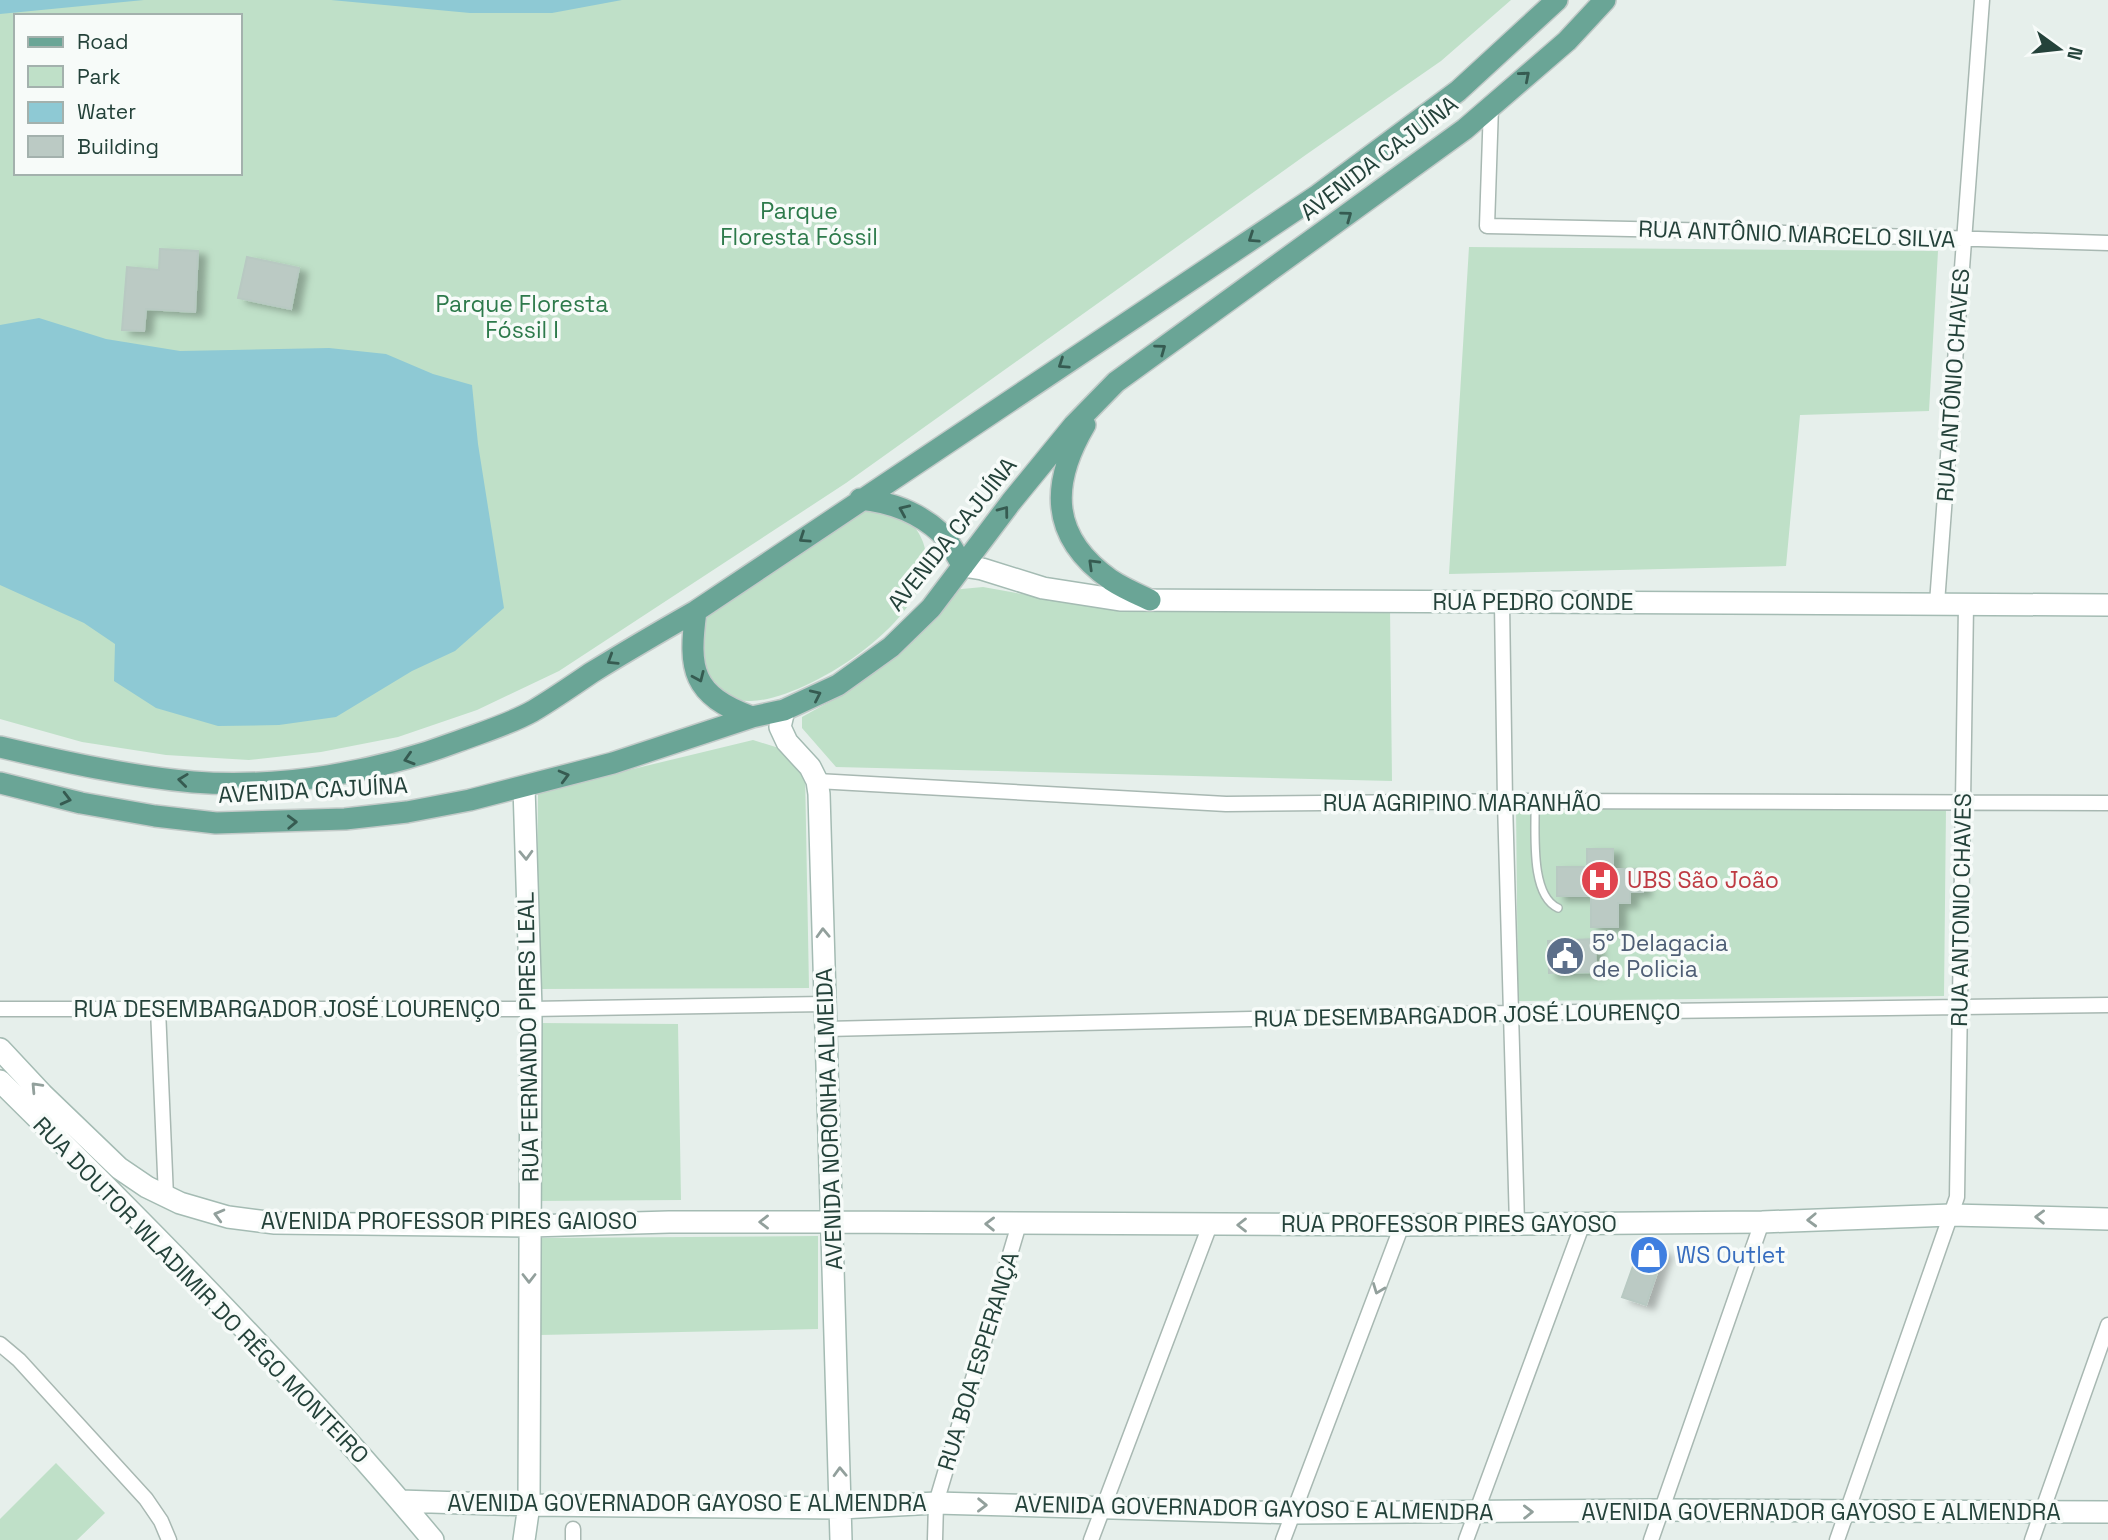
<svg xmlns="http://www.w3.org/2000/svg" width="2108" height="1540" viewBox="0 0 2108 1540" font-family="'Space Grotesk',sans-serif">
  <defs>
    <filter id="shadow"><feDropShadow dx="8" dy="4.5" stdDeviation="3.5" flood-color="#0004"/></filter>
  </defs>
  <rect width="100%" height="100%" fill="#e6efeb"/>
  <!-- green -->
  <path fill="#bfe0c8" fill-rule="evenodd" d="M70 0H1511L1441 61 1307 154 846 483 559 671 477 710 398 737 321 752 249 760 166 755 82 742 0 719V4ZM16 16H240V173H16Z
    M1469 247 1938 251 1929 411 1800 415 1786 566 1449 574Z
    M867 508C879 512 898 514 908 521 915 525 920 535 923 542 948 610 809 700 751 701 737 702 722 693 714 683 709 677 704 672 704 665 701 641 698 629 712 609Z
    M983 587 1083 605 1390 608 1392 781 836 767 802 728V717L854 688 887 661 951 590Z
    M753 740 779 748 805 772 809 988 536 989 538 792Z
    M1516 807 1946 808 1944 996 1518 1001Z
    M538 1023 678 1024 681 1200 538 1201Z
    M818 1236V1329L540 1335 539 1238Z
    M56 1463 105 1513 77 1540H0V1519Z"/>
  <!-- water -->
  <path fill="#8ec9d4" d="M0 0H144L0 14Z
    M331 0H622L552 13H470Z
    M39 318 106 339 180 351 329 348 386 354 433 374 472 385 478 444 504 608 455 651 412 671 336 717 279 725 218 726 156 708 114 681 115 644 84 623 0 585V325Z"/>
  <!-- building -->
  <path fill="#bbcac4" stroke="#b8c9c2" stroke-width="2" filter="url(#shadow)" d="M160 249 198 251 195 312 146 309 144 331 122 330 127 267 159 270Z
    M247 257 299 268 291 309 238 298Z
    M1587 849H1613V869H1643V892H1630V903H1618V927H1591V896H1557V867H1587Z
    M1595 939 1596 972 1549 973 1548 941Z
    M1641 1244 1664 1252 1646 1305 1622 1297Z"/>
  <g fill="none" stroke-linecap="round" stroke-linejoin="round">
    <defs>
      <path id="lane" d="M1535 801C1536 829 1529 895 1558 908"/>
      <path id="street" d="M1491 106 1487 226 1724 231 2108 243
        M1502 603 1505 802 1517 1224
        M1937 603 1982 0
        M817 781 1226 804 1535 801 2108 803
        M0 1009H531L825 1004
        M158 1009 166 1197
        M826 1029 1510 1013 2108 1005
        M0 1344 19 1360 146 1499 161 1521 169 1540
        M573 1540V1529
        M935 1540 936 1503 1019 1224
        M1091 1540 1210 1225
        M1283 1540 1402 1225
        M1466 1540 1583 1223
        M1651 1540 1762 1222
        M1837 1540 1957 1197 1966 605
        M2032 1540 2108 1325"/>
      <path id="secondary" d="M963 566 982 569 1043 588 1120 600 2108 605
        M784 710 780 727 787 742 810 767 817 781 819 794 841 1540
        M0 1049 42 1094 119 1168 147 1187 180 1203 228 1217 275 1223 530 1226 669 1222H832L1402 1225 1762 1222 1951 1215 2108 1219
        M0 1081C150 1229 298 1378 433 1540
        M400 1501 529 1505 841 1508 936 1503 1293 1513 1662 1510 2108 1512
        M524 1540 529 1505 531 1009 524 787"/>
      <path id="primary" d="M1085 425C1049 486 1051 538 1111 580 1123 588 1137 594 1150 600
        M860 499C891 502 918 512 941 533 950 542 956 555 963 566
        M696 611C688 670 692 695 752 717
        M0 747C64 762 128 776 193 782 281 789 377 772 459 741 483 732 510 724 533 711 553 699 572 686 591 673 625 652 661 631 696 611L1318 195 1458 91 1557 0
        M0 783 81 803 155 816 216 823 345 819 407 812 470 800 613 763 752 717 784 710 838 685 891 647 931 608 1011 502 1074 425 1116 382 1465 129 1567 41 1605 0"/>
    </defs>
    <!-- lane casing -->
    <use href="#lane" stroke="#a8b8b2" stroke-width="10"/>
    <!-- street casing -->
    <use href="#street" stroke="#a8b8b2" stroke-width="17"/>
    <!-- secondary casing -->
    <use href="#secondary" stroke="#a4bbb3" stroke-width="24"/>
    <!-- primary casing -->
    <use href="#primary" stroke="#c2cac8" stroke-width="24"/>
    <!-- lane -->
    <use href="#lane" stroke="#fff" stroke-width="7"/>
    <!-- street -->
    <use href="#street" stroke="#fff" stroke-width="14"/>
    <!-- secondary -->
    <use href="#secondary" stroke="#fff" stroke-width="21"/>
    <!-- primary -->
    <use href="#primary" stroke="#6aa596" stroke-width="21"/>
  </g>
  <!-- one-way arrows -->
  <defs><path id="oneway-chevron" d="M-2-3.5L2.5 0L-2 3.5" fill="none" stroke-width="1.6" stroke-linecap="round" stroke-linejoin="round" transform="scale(1.75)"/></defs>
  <g stroke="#365b51">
    <use href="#oneway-chevron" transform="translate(1525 76) rotate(-41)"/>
    <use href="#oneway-chevron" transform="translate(1347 216) rotate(-36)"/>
    <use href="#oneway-chevron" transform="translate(1253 238) rotate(146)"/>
    <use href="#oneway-chevron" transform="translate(1161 349) rotate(-36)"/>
    <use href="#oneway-chevron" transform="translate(1063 364) rotate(146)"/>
    <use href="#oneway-chevron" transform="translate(904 510) rotate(-156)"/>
    <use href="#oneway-chevron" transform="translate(1004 511) rotate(-53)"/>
    <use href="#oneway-chevron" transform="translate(804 538) rotate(146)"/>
    <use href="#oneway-chevron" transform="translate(1093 564) rotate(-136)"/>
    <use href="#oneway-chevron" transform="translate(612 660) rotate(148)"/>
    <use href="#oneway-chevron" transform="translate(699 677) rotate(66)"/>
    <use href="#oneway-chevron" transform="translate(816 695) rotate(-25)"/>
    <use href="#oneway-chevron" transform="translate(409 759) rotate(163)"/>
    <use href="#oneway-chevron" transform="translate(564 776) rotate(-15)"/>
    <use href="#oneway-chevron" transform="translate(183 780) rotate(-173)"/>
    <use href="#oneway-chevron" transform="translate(66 799) rotate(14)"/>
    <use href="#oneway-chevron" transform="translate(292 822) rotate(-2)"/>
  </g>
  <g stroke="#92a09c">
    <use href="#oneway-chevron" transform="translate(526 855) rotate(88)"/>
    <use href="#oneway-chevron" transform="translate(823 933) rotate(-92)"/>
    <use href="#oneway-chevron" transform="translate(36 1087) rotate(-133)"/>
    <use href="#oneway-chevron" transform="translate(219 1215) rotate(-165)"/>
    <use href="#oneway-chevron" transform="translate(2040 1217) rotate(-179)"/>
    <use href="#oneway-chevron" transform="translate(1812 1220) rotate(178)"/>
    <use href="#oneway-chevron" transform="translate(764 1222) rotate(180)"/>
    <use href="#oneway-chevron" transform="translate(990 1224) rotate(-179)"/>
    <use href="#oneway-chevron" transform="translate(1242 1225) rotate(180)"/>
    <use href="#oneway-chevron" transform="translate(529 1278) rotate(90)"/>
    <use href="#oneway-chevron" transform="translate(1378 1289) rotate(111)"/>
    <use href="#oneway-chevron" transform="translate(840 1472) rotate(-92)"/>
    <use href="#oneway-chevron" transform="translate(982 1505) rotate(1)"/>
    <use href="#oneway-chevron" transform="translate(1528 1512) rotate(-1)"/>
  </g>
  <!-- icons -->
  <defs>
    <symbol id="hospital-disc" viewBox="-11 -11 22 22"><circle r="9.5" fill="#e0444e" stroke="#f7fbf9"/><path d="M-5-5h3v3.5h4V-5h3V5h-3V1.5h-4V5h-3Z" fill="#fff"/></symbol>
    <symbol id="civic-disc" viewBox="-11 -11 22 22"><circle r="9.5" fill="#5c6f8a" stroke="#f7fbf9"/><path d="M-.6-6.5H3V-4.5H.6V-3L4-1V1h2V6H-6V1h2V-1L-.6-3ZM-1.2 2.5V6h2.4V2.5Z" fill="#fff"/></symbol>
    <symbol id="shop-disc" viewBox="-11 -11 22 22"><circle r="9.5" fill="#3f7fe0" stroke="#f7fbf9"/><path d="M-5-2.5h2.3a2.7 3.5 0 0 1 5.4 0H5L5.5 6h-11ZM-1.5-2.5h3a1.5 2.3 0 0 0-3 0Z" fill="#fff"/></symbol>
  </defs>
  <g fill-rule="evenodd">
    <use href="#hospital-disc" x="1578" y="858" width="44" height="44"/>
    <use href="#civic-disc" x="1543" y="934" width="44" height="44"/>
    <use href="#shop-disc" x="1627" y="1233" width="44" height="44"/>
  </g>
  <g text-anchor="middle" stroke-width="7" stroke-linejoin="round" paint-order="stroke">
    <!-- street labels -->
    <g font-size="23" fill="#24423a" stroke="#f7fbf9">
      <text transform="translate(1379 158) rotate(-37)" y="8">AVENIDA CAJUÍNA</text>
      <text transform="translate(1797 234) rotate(2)" y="8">RUA ANTÔNIO MARCELO SILVA</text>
      <text transform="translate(1953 385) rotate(-86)" y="8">RUA ANTÔNIO CHAVES</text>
      <text transform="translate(952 534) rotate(-51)" y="8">AVENIDA CAJUÍNA</text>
      <text x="1533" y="610">RUA PEDRO CONDE</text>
      <text transform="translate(313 790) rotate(-3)" y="8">AVENIDA CAJUÍNA</text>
      <text x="1462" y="811">RUA AGRIPINO MARANHÃO</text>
      <text transform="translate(1961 910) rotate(-89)" y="8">RUA ANTONIO CHAVES</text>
      <text x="287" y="1017">RUA DESEMBARGADOR JOSÉ LOURENÇO</text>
      <text transform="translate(1467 1015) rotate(-1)" y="8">RUA DESEMBARGADOR JOSÉ LOURENÇO</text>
      <text transform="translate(528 1037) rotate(-91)" y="8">RUA FERNANDO PIRES LEAL</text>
      <text transform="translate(829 1119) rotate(-92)" y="8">AVENIDA NORONHA ALMEIDA</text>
      <text x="449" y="1229">AVENIDA PROFESSOR PIRES GAIOSO</text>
      <text x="1449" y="1232">RUA PROFESSOR PIRES GAYOSO</text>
      <text transform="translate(201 1290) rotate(46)" y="8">RUA DOUTOR WLADIMIR DO RÊGO MONTEIRO</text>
      <text transform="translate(978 1361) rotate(-73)" y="8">RUA BOA ESPERANÇA</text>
      <text x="687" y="1511">AVENIDA GOVERNADOR GAYOSO E ALMENDRA</text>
      <text transform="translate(1254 1508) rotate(1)" y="8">AVENIDA GOVERNADOR GAYOSO E ALMENDRA</text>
      <text x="1821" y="1520">AVENIDA GOVERNADOR GAYOSO E ALMENDRA</text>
    </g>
    <!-- park labels -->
    <g font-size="23" fill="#2d7a4b" stroke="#f7fbf9">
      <text x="799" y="219">Parque<tspan x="799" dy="26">Floresta Fóssil</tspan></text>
      <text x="522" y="312">Parque Floresta<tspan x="522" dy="26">Fóssil I</tspan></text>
    </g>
    <!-- health labels -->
    <g font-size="23" fill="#be3a42" stroke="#f7fbf9" text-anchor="start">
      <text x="1627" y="888">UBS São João</text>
    </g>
    <!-- service labels -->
    <g font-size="23" fill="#4e5e75" stroke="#f7fbf9" text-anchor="start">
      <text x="1592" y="951">5° Delagacia<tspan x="1592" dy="26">de Policia</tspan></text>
    </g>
    <!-- shop labels -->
    <g font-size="23" fill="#366cbe" stroke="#f7fbf9" text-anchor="start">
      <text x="1676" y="1263">WS Outlet</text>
    </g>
  </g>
  <!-- legend -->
  <rect x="14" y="14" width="228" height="161" fill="#f7fbf9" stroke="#a3b1ad" stroke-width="2"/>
  <rect x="28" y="37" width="35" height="10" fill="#6aa596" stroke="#a3b1ad" stroke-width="2"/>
  <text x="77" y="49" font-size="21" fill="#24423a">Road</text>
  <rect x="28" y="66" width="35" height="21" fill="#bfe0c8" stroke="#a3b1ad" stroke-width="2"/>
  <text x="77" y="84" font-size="21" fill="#24423a">Park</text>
  <rect x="28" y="102" width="35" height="21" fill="#8ec9d4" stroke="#a3b1ad" stroke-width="2"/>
  <text x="77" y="119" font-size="21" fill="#24423a">Water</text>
  <rect x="28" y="136" width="35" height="21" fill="#bbcac4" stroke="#a3b1ad" stroke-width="2"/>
  <text x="77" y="154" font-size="21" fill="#24423a">Building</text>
  <!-- north arrow -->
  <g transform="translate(2059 49) rotate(105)" stroke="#f7fbf9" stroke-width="5" paint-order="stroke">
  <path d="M0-5L12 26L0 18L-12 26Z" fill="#24423a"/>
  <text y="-10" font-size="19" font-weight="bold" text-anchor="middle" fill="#24423a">N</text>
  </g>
</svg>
